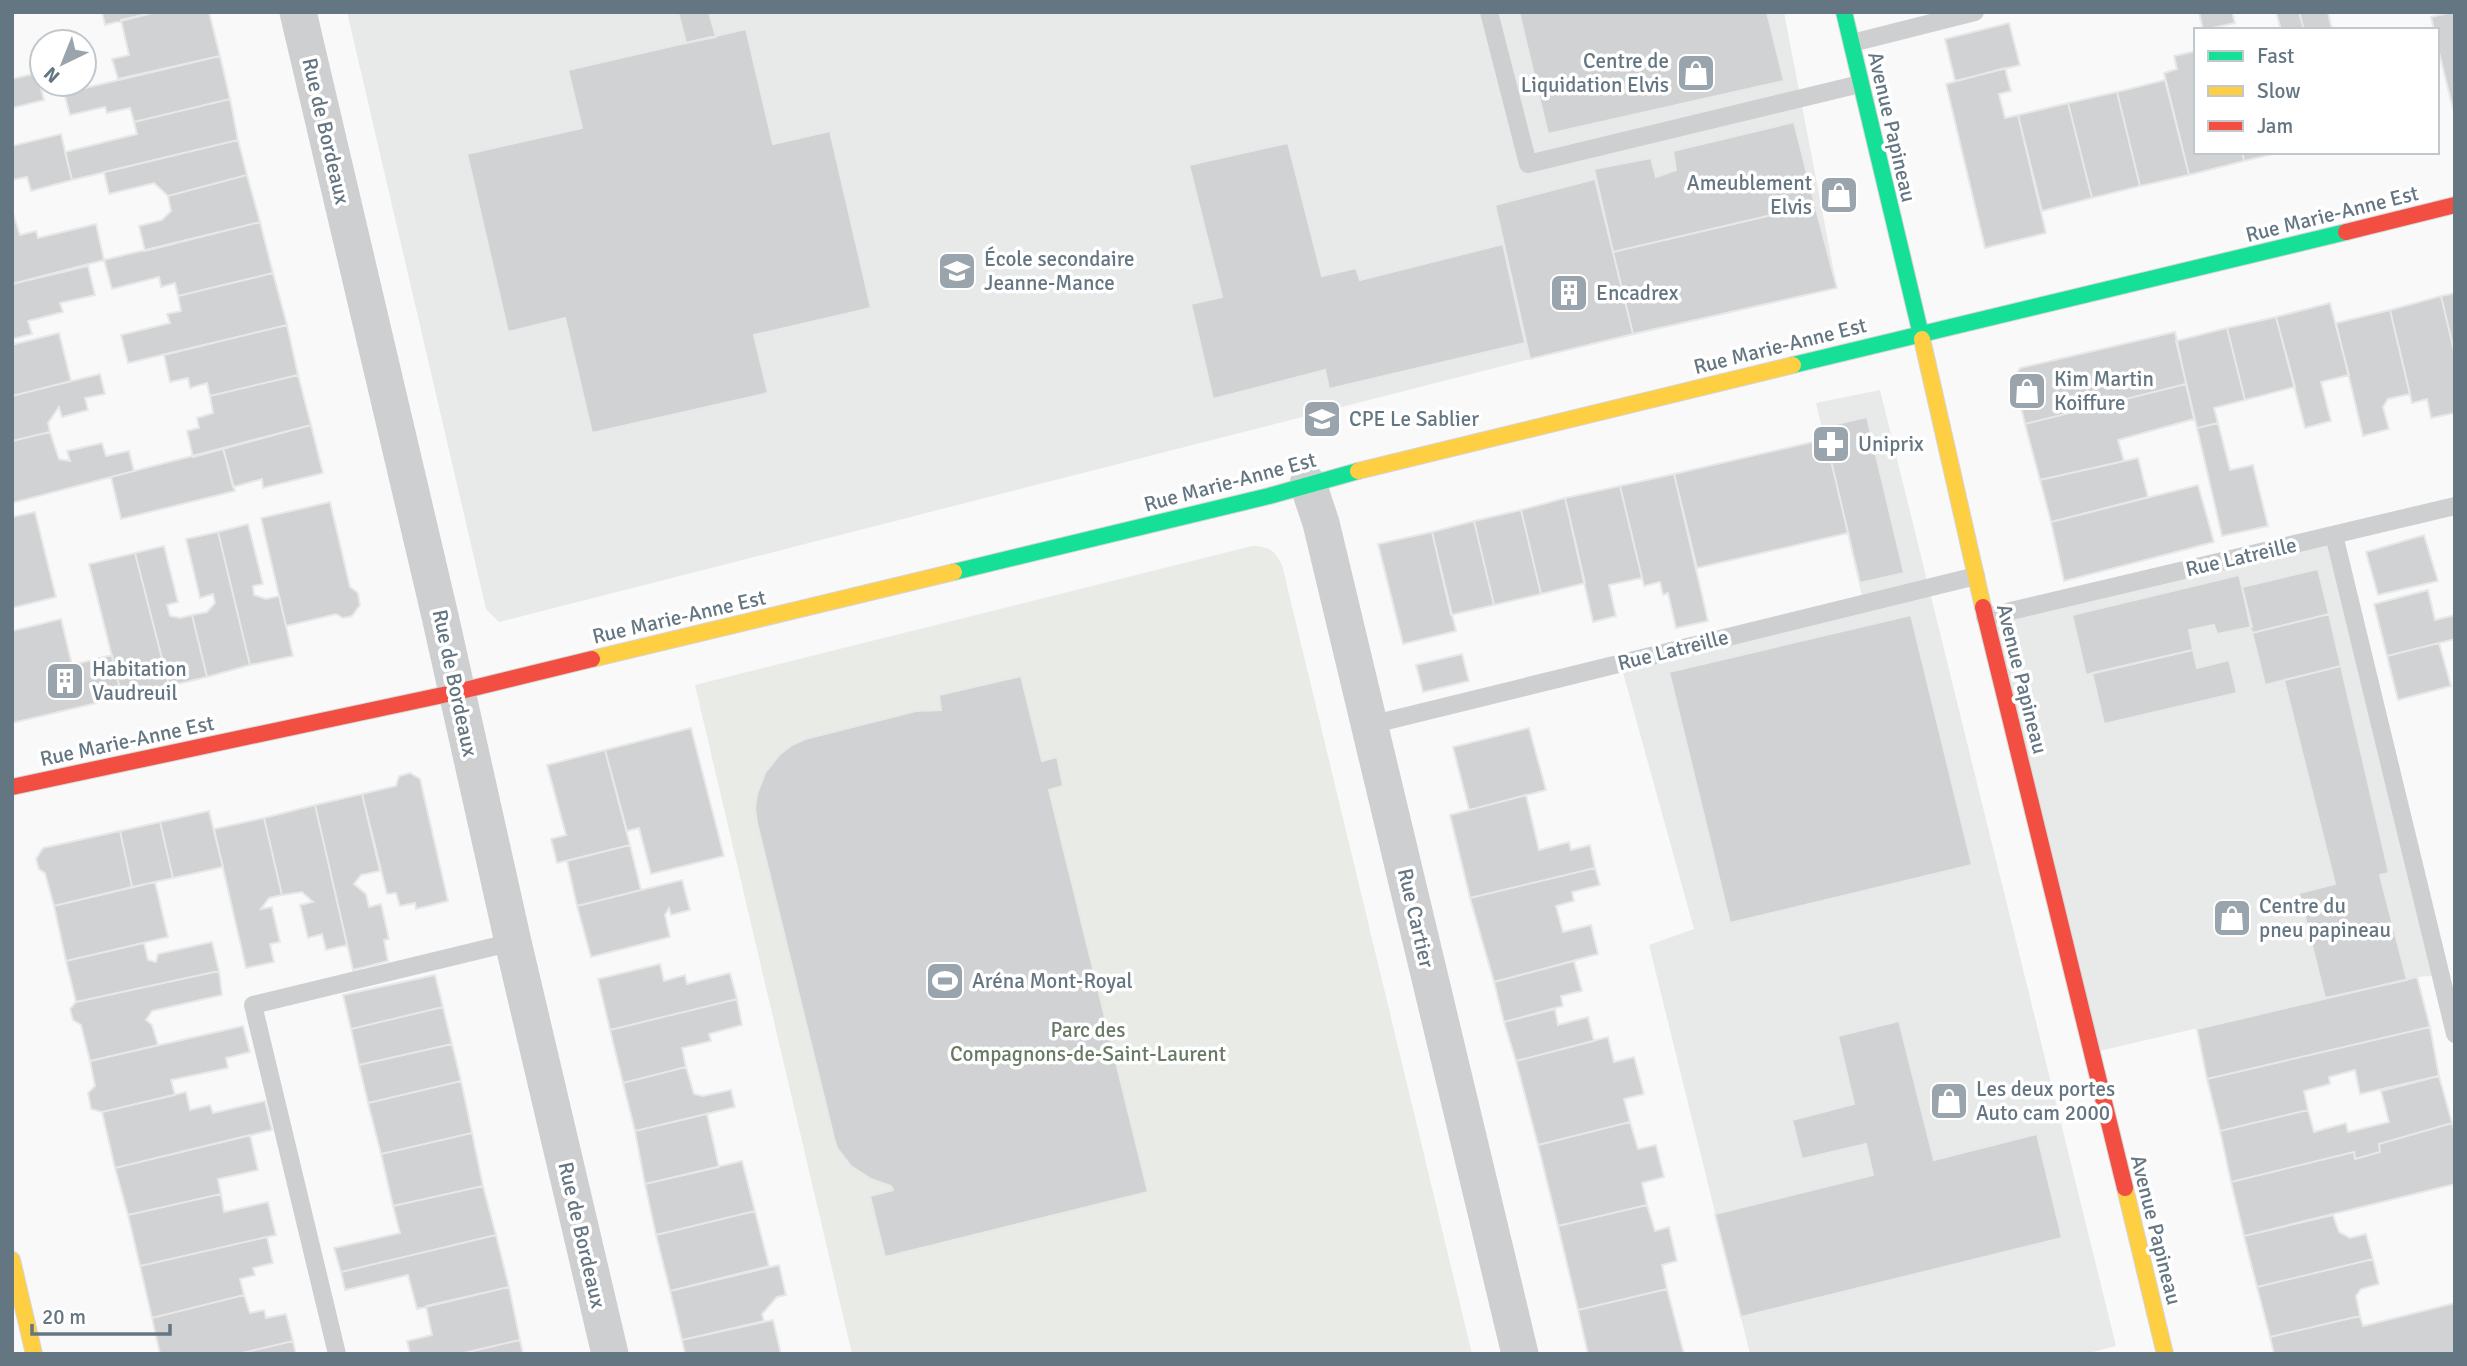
<svg xmlns="http://www.w3.org/2000/svg" width="2467" height="1366" viewBox="0 0 2467 1366" font-family="Signika,sans-serif">
  <rect width="100%" height="100%" fill="#f9f9f9"/>
  <!-- built -->
  <path fill="#e8e9e9" d="M347 12H1784L1837 288 1530 359 499 622 486 609Z
    M1880 390 2116 1346 2085 1354H1750L1649 945 1694 929 1619 658 1862 596 1816 403Z
    M2334 535 2440 975 2417 977 2095 1052 1985 617Z"/>
  <!-- green -->
  <path fill="#e8ebe6" d="M1252 546C1269 546 1275 551 1282 565L1472 1354H852L695 685Z"/>
  <!-- building -->
  <path fill="#d0d2d3" stroke="#e8e8e8" stroke-width="2" d="M102 12H156L105 25Z
    M156 12H209L220 56 118 79 112 59 129 55 121 20Z
    M678 12H709L716 37 686 43Z
    M1519 12H1767L1784 81 1548 134Z
    M2199 12H2232L2235 23 2203 30Z
    M2276 12H2299L2304 30H2281Z
    M2299 12H2328L2332 30H2304Z
    M2452 12H2455V117L2437 44V30H2434L2431 17Z
    M2009 23 2020 65 1955 81 1945 39Z
    M746 29 773 144 830 131 871 308 754 335 768 393 592 433 565 318 508 332 467 154 582 128 568 70Z
    M2196 51V152H2242L2244 161 2189 175 2164 73 2177 69 2174 56Z
    M220 56 230 99 134 122 130 108 107 113 105 107 70 115 64 93Z
    M2005 68 2011 91 1999 94 2005 118 2018 115 2046 233 1985 248 1946 84Z
    M37 73 44 100 12 108V79Z
    M2165 80 2189 175 2140 186 2117 92Z
    M2117 92 2140 186 2092 198 2068 103Z
    M230 99 238 140 72 180 65 152 137 134 134 122Z
    M2068 103 2092 198 2042 211 2018 115Z
    M1794 122 1815 205 1613 252 1594 169 1651 158 1656 177 1676 170 1673 151Z
    M61 134 72 180 31 191 27 177 12 180V146Z
    M238 140 247 175 168 196 154 183 109 194 104 172Z
    M1288 143 1322 276 1356 268 1360 280 1503 244 1525 343 1329 389 1325 370 1213 399 1191 304 1222 297 1189 165Z
    M2242 152H2281L2244 161Z
    M247 175 260 222 145 251 139 226 162 220 171 211 168 196Z
    M1595 179 1633 334 1530 359 1495 205Z
    M1815 205 1837 288 1633 334 1613 252Z
    M12 210 20 235 36 231 38 238 96 224 104 260 12 284Z
    M260 222 273 273 178 296 175 283 161 287 159 277 112 289 104 260Z
    M88 266 95 295 60 303 63 312 28 321 32 334 12 339V284Z
    M273 273 287 325 128 363 121 335 170 323 167 314 181 311 178 296Z
    M2455 293V355L2441 296Z
    M2441 296 2455 355V413L2431 418 2427 399 2412 403 2390 310Z
    M2330 303 2349 375 2321 382 2331 421 2305 428 2276 317Z
    M2390 310 2410 394 2388 399 2383 407 2389 429 2363 436 2336 323Z
    M2276 317 2295 387 2245 400 2227 328Z
    M287 325 298 375 210 396 207 383 190 388 188 378 170 382 164 355Z
    M2227 328 2245 400 2214 408 2218 423 2197 428 2176 341Z
    M2175 332 2186 384 2025 424 2014 378 2020 368Z
    M59 333 71 381 12 396V339L15 344Z
    M100 374 105 394 85 398 88 410 62 417 59 407 48 423 50 432 12 441V396Z
    M298 375 311 425 193 457 187 431 199 428 197 418 213 413 210 396Z
    M2186 384 2194 419 2118 440 2124 461 2040 480 2025 424Z
    M1867 417 1904 573 1860 583 1823 427Z
    M2218 423 2230 470 2253 465 2268 526 2222 536 2197 428Z
    M311 425 323 473 263 488 262 479 233 487 223 448Z
    M50 432 59 459 70 461 67 451 102 443 106 456 129 451 134 471 12 503V441Z
    M1826 439 1848 533 1697 568 1674 474Z
    M223 448 235 491 121 519 111 477Z
    M2138 458 2148 497 2051 522 2040 480Z
    M1674 474 1708 621 1676 628 1668 593 1663 595 1660 582 1644 586 1620 486Z
    M2198 485 2214 542 2064 581 2051 522Z
    M1620 486 1642 578 1609 585 1616 616 1593 622 1565 498Z
    M1565 498 1585 583 1541 594 1521 510Z
    M330 502 350 587 358 593 360 605 352 616 343 618 336 614 286 626 261 518Z
    M1521 510 1541 594 1494 605 1474 521Z
    M35 512 56 597 12 608V517Z
    M1474 521 1494 605 1451 615 1432 532Z
    M248 524 263 584 253 586 254 595 266 599 279 596 293 656 250 665 218 532Z
    M218 532 250 665 207 677 192 615 207 612 215 603 213 594 200 598 186 539Z
    M1432 532 1456 631 1403 644 1378 544Z
    M2424 535 2438 581 2378 595 2366 552Z
    M164 546 178 602 167 605 170 616 180 618 192 615 207 677 169 686 135 553Z
    M135 553 169 686 122 697 89 564Z
    M2318 569 2329 614 2252 633 2242 587Z
    M2239 575 2252 627 2217 634 2214 625 2189 630 2193 650 2086 675 2072 615Z
    M2428 590 2435 620 2455 615V639L2387 656 2374 604Z
    M2329 614 2341 666 2265 685 2252 633Z
    M1911 615 1972 865 1730 923 1669 672Z
    M61 619 72 665 112 655 122 697 12 723V631Z
    M2439 643 2451 686 2398 700 2387 656Z
    M2193 650 2197 668 2229 660 2237 693 2104 724 2092 673Z
    M1462 654 1469 681 1423 692 1416 665Z
    M2341 666 2389 873 2380 875 2407 980 2325 998 2299 893 2335 884 2284 680Z
    M1021 676 1042 761 1057 757 1063 786 1049 790 1148 1192 885 1257 870 1196 893 1190 891 1186 871 1179 851 1166 837 1148 834 1138 757 823 755 809 757 794 765 773 780 754 792 745 805 739 916 711 941 710 939 695Z
    M691 728 724 856 651 874 639 828 627 831 605 750Z
    M1529 728 1546 790 1469 810 1453 747Z
    M605 750 630 845 557 863 551 839 566 835 547 765Z
    M410 773 420 779 448 901 416 909 415 903 400 906 396 893 387 894 362 794 396 786 399 776Z
    M362 794 380 871 361 875 354 884 366 894 369 907 381 904 389 939 384 940 388 961 353 970 315 805Z
    M1526 795 1539 850 1569 842 1571 850 1590 845 1595 868 1470 898 1450 815Z
    M315 805 347 945 326 950 322 934 308 938 300 905 313 902 302 892 282 895 264 818Z
    M209 811 223 867 173 878 160 822Z
    M264 818 282 895 269 898 261 909 272 907 280 942 270 944 274 962 246 968 214 829Z
    M160 822 173 878 132 887 120 831Z
    M120 831 132 887 54 906 45 873 39 869 36 859 43 848Z
    M630 845 641 890 577 906 567 861Z
    M1595 868 1600 885 1572 892 1574 901 1556 906 1563 932 1591 925 1598 954 1494 982 1470 898Z
    M682 880 690 910 671 915 669 908 665 915 670 937 591 957 577 906Z
    M155 882 168 937 66 961 54 906Z
    M212 942 219 971 76 1002 66 961 144 943 148 960 156 962 158 954Z
    M1574 961 1582 991 1561 996 1563 1006 1504 1022 1494 982Z
    M660 964 664 981 685 975 687 984 730 973 737 999 610 1030 598 979Z
    M219 971 222 995 152 1011 146 1020 152 1025 158 1045 90 1061 81 1025 73 1020 70 1009 76 1002Z
    M435 975 443 1007 351 1029 343 995Z
    M2417 977 2430 1027 2207 1079 2197 1029Z
    M737 999 742 1025 709 1034 711 1041 682 1048 686 1067 623 1083 610 1030Z
    M443 1007 452 1044 359 1065 351 1029Z
    M1555 1009 1558 1025 1588 1017 1594 1041 1516 1061 1504 1022Z
    M1899 1021 1934 1160 2037 1134 2062 1238 1741 1317 1715 1214 1873 1175 1866 1144 1802 1159 1792 1120 1854 1104 1838 1036Z
    M243 1026 250 1052 226 1058 228 1068 171 1080 175 1095 102 1112 91 1109 88 1093 95 1086 90 1061Z
    M2430 1027 2439 1076 2360 1094 2355 1070 2329 1077 2330 1084 2304 1091 2308 1110 2220 1131 2207 1079Z
    M1608 1037 1614 1062 1634 1057 1644 1094 1624 1099 1630 1122 1538 1145 1516 1061Z
    M452 1044 461 1081 368 1103 359 1065Z
    M686 1067 694 1094 703 1096 731 1090 735 1107 635 1131 623 1083Z
    M2439 1076 2452 1123 2379 1144 2380 1152 2355 1159 2354 1152 2231 1182 2220 1131 2308 1110 2314 1132 2346 1123 2348 1132 2389 1122 2381 1091Z
    M461 1081 472 1133 381 1154 368 1103Z
    M186 1092 190 1110 210 1105 213 1113 265 1101 272 1130 115 1168 102 1112Z
    M707 1114 719 1167 645 1184 635 1131Z
    M1630 1122 1638 1149 1656 1145 1664 1177 1642 1183 1647 1205 1558 1226 1538 1145Z
    M2452 1123 2455 1133V1184L2244 1236 2231 1182 2354 1152 2355 1159 2380 1152 2379 1144Z
    M472 1133 483 1186 393 1206 381 1154Z
    M250 1135 258 1170 218 1179 221 1194 128 1215 115 1168Z
    M742 1161 755 1211 656 1235 645 1184Z
    M483 1186 496 1235 341 1272 334 1248 400 1233 393 1206Z
    M221 1194 224 1212 268 1202 276 1235 140 1266 128 1215Z
    M1647 1205 1655 1231 1669 1227 1677 1261 1662 1265 1667 1289 1578 1310 1558 1226Z
    M755 1211 769 1266 670 1291 656 1235Z
    M2333 1215 2339 1232 2350 1238 2366 1234 2373 1259 2257 1287 2244 1236Z
    M496 1235 509 1287 417 1309 408 1275 345 1290 341 1272Z
    M267 1237 273 1263 253 1268 255 1275 240 1279 244 1295 152 1318 140 1266Z
    M2373 1259 2379 1284 2361 1289 2356 1296 2360 1316 2270 1337 2257 1287Z
    M779 1265 786 1295 777 1297 762 1314 764 1321 682 1340 670 1291Z
    M509 1287 520 1340 460 1354H410L407 1341 432 1335 426 1306Z
    M1667 1289 1684 1354H1588L1578 1310Z
    M244 1295 250 1313 264 1310 266 1318 286 1314 293 1341 238 1354H160L152 1318Z
    M2455 1303V1354H2274L2270 1337 2360 1316 2363 1326Z
    M773 1320 781 1354H685L682 1340Z
    M520 1340 523 1354H460Z
    M293 1341 296 1354H238Z"/>
  <g fill="none" stroke-linecap="round" stroke-linejoin="round">
    <defs>
      <path id="fast" d="M1844 12 1922 339
        M1793 365 2346 232
        M954 572 1269 496 1358 471"/>
      <path id="slow" d="M1922 339 1983 607
        M1358 471 1793 365
        M592 659 954 572
        M2125 1188 2165 1354
        M12 1260 34 1354"/>
      <path id="jam" d="M2346 232 2455 205
        M1983 607 2125 1188
        M12 787 457 692 592 659"/>
    </defs>
    <!-- fast casing -->
    <use href="#fast" stroke="#d5d6d7" stroke-width="18"/>
    <!-- slow casing -->
    <use href="#slow" stroke="#d5d6d7" stroke-width="18"/>
    <!-- jam casing -->
    <use href="#jam" stroke="#d5d6d7" stroke-width="18"/>
    <!-- lane -->
    <path stroke="#cecfd0" stroke-width="18" d="M1489 12 1528 164 1860 84
      M1852 43 1975 12
      M2334 535 2455 1034
      M1985 617 2455 506
      M1370 725 1976 576
      M337 1354 253 1005 513 942"/>
    <!-- street -->
    <path stroke="#cecfd0" stroke-width="37" d="M298 12 440 616 513 942 610 1354
      M1308 484 1321 523 1520 1354"/>
    <!-- fast -->
    <use href="#fast" stroke="#16e098" stroke-width="16"/>
    <!-- slow -->
    <use href="#slow" stroke="#ffcf43" stroke-width="16"/>
    <!-- jam -->
    <use href="#jam" stroke="#f24e42" stroke-width="16"/>
  </g>
  <!-- icons -->
  <defs>
    <symbol id="shop-square" viewBox="-11 -11 22 22"><rect x="-9" y="-9" width="18" height="18" rx="4" fill="#99a4ac" stroke="#fff"/><path d="M-5-2.5h2.3a2.7 3.5 0 0 1 5.4 0H5L5.5 6h-11ZM-1.5-2.5h3a1.5 2.3 0 0 0-3 0Z" fill="#fff"/></symbol>
    <symbol id="school-square" viewBox="-11 -11 22 22"><rect x="-9" y="-9" width="18" height="18" rx="4" fill="#99a4ac" stroke="#fff"/><path d="M0-5L7-2L0 1L-7-2ZM-4 1L0 2.5L4 1V4Q0 6-4 4Z" fill="#fff"/></symbol>
    <symbol id="building-square" viewBox="-11 -11 22 22"><rect x="-9" y="-9" width="18" height="18" rx="4" fill="#99a4ac" stroke="#fff"/><path d="M-4-6H4V6H1V3H-1V6H-4ZM-2.5-4.3h1.7v1.8h-1.7ZM.8-4.3h1.7v1.8H.8ZM-2.5-1h1.7V.8h-1.7ZM.8-1h1.7V.8H.8Z" fill="#fff"/></symbol>
    <symbol id="pharmacy-square" viewBox="-11 -11 22 22"><rect x="-9" y="-9" width="18" height="18" rx="4" fill="#99a4ac" stroke="#fff"/><path d="M-2-6h4v4h4v4h-4v4h-4v-4h-4v-4h4Z" fill="#fff"/></symbol>
    <symbol id="stadium-square" viewBox="-11 -11 22 22"><rect x="-9" y="-9" width="18" height="18" rx="4" fill="#99a4ac" stroke="#fff"/><path d="M0-5a6.5 5 0 1 0 0 10a6.5 5 0 1 0 0-10ZM-3.5-1.8h7v3.6h-7Z" fill="#fff"/></symbol>
  </defs>
  <g fill-rule="evenodd">
    <use href="#shop-square" x="1674" y="51" width="44" height="44"/>
    <use href="#shop-square" x="1817" y="173" width="44" height="44"/>
    <use href="#school-square" x="935" y="249" width="44" height="44"/>
    <use href="#building-square" x="1547" y="271" width="44" height="44"/>
    <use href="#shop-square" x="2005" y="369" width="44" height="44"/>
    <use href="#school-square" x="1300" y="397" width="44" height="44"/>
    <use href="#pharmacy-square" x="1809" y="422" width="44" height="44"/>
    <use href="#building-square" x="43" y="659" width="44" height="44"/>
    <use href="#shop-square" x="2210" y="896" width="44" height="44"/>
    <use href="#stadium-square" x="923" y="959" width="44" height="44"/>
    <use href="#shop-square" x="1927" y="1079" width="44" height="44"/>
  </g>
  <g text-anchor="middle" stroke-width="7" stroke-linejoin="round" paint-order="stroke">
    <!-- poi labels -->
    <g font-size="21" fill="#657683" stroke="#fff" text-anchor="start">
      <text x="1669" y="68" text-anchor="end">Centre de<tspan x="1669" dy="24">Liquidation Elvis</tspan></text>
      <text x="1812" y="190" text-anchor="end">Ameublement<tspan x="1812" dy="24">Elvis</tspan></text>
      <text x="984" y="266">École secondaire<tspan x="984" dy="24">Jeanne-Mance</tspan></text>
      <text x="1596" y="300">Encadrex</text>
      <text x="2054" y="386">Kim Martin<tspan x="2054" dy="24">Koiffure</tspan></text>
      <text x="1349" y="426">CPE Le Sablier</text>
      <text x="1858" y="451">Uniprix</text>
      <text x="92" y="676">Habitation<tspan x="92" dy="24">Vaudreuil</tspan></text>
      <text x="2259" y="913">Centre du<tspan x="2259" dy="24">pneu papineau</tspan></text>
      <text x="972" y="988">Aréna Mont-Royal</text>
      <text x="1976" y="1096">Les deux portes<tspan x="1976" dy="24">Auto cam 2000</tspan></text>
    </g>
    <!-- street labels -->
    <g font-size="21" fill="#657683" stroke="#fff">
      <text transform="translate(1892 127) rotate(77)" y="7">Avenue Papineau</text>
      <text transform="translate(326 131) rotate(77)" y="7">Rue de Bordeaux</text>
      <text transform="translate(2332 214) rotate(-14)" y="7">Rue Marie-Anne Est</text>
      <text transform="translate(1780 346) rotate(-14)" y="7">Rue Marie-Anne Est</text>
      <text transform="translate(1230 482) rotate(-15)" y="7">Rue Marie-Anne Est</text>
      <text transform="translate(2241 557) rotate(-13)" y="7">Rue Latreille</text>
      <text transform="translate(679 617) rotate(-13)" y="7">Rue Marie-Anne Est</text>
      <text transform="translate(1673 650) rotate(-14)" y="7">Rue Latreille</text>
      <text transform="translate(2022 679) rotate(76)" y="7">Avenue Papineau</text>
      <text transform="translate(455 683) rotate(78)" y="7">Rue de Bordeaux</text>
      <text transform="translate(127 741) rotate(-12)" y="7">Rue Marie-Anne Est</text>
      <text transform="translate(1416 918) rotate(77)" y="7">Rue Cartier</text>
      <text transform="translate(2156 1230) rotate(76)" y="7">Avenue Papineau</text>
      <text transform="translate(582 1235) rotate(77)" y="7">Rue de Bordeaux</text>
    </g>
    <!-- park labels -->
    <g font-size="21" fill="#687a64" stroke="#fff">
      <text x="1088" y="1037">Parc des<tspan x="1088" dy="24">Compagnons-de-Saint-Laurent</tspan></text>
    </g>
  </g>
  <!-- border -->
  <rect width="2467" height="1366" fill="none" stroke="#657683" stroke-width="28"/>
  <!-- legend -->
  <rect x="2194" y="28" width="245" height="126" fill="#ffffff" stroke="#c1c8cd" stroke-width="2"/>
  <rect x="2208" y="51" width="35" height="10" fill="#16e098" stroke="#c1c8cd" stroke-width="2"/>
  <text x="2257" y="63" font-size="21" fill="#657683">Fast</text>
  <rect x="2208" y="86" width="35" height="10" fill="#ffcf43" stroke="#c1c8cd" stroke-width="2"/>
  <text x="2257" y="98" font-size="21" fill="#657683">Slow</text>
  <rect x="2208" y="121" width="35" height="10" fill="#f24e42" stroke="#c1c8cd" stroke-width="2"/>
  <text x="2257" y="133" font-size="21" fill="#657683">Jam</text>
  <!-- north arrow -->
  <g transform="translate(63 63) rotate(223)"><circle r="33" fill="#ffffff" stroke="#c1c8cd" stroke-width="2"/>
  <path d="M0-5L12 26L0 18L-12 26Z" fill="#99a4ac"/>
  <text y="-10" font-size="19" font-weight="bold" text-anchor="middle" fill="#657683">N</text>
  </g>
  <!-- scale -->
  <path d="M32 1324v10h138v-10" fill="none" stroke="#657683" stroke-width="3.5"/>
  <text x="42" y="1324" font-size="21" fill="#657683" stroke="#ffffff" stroke-width="5" paint-order="stroke">20 m</text>
</svg>
